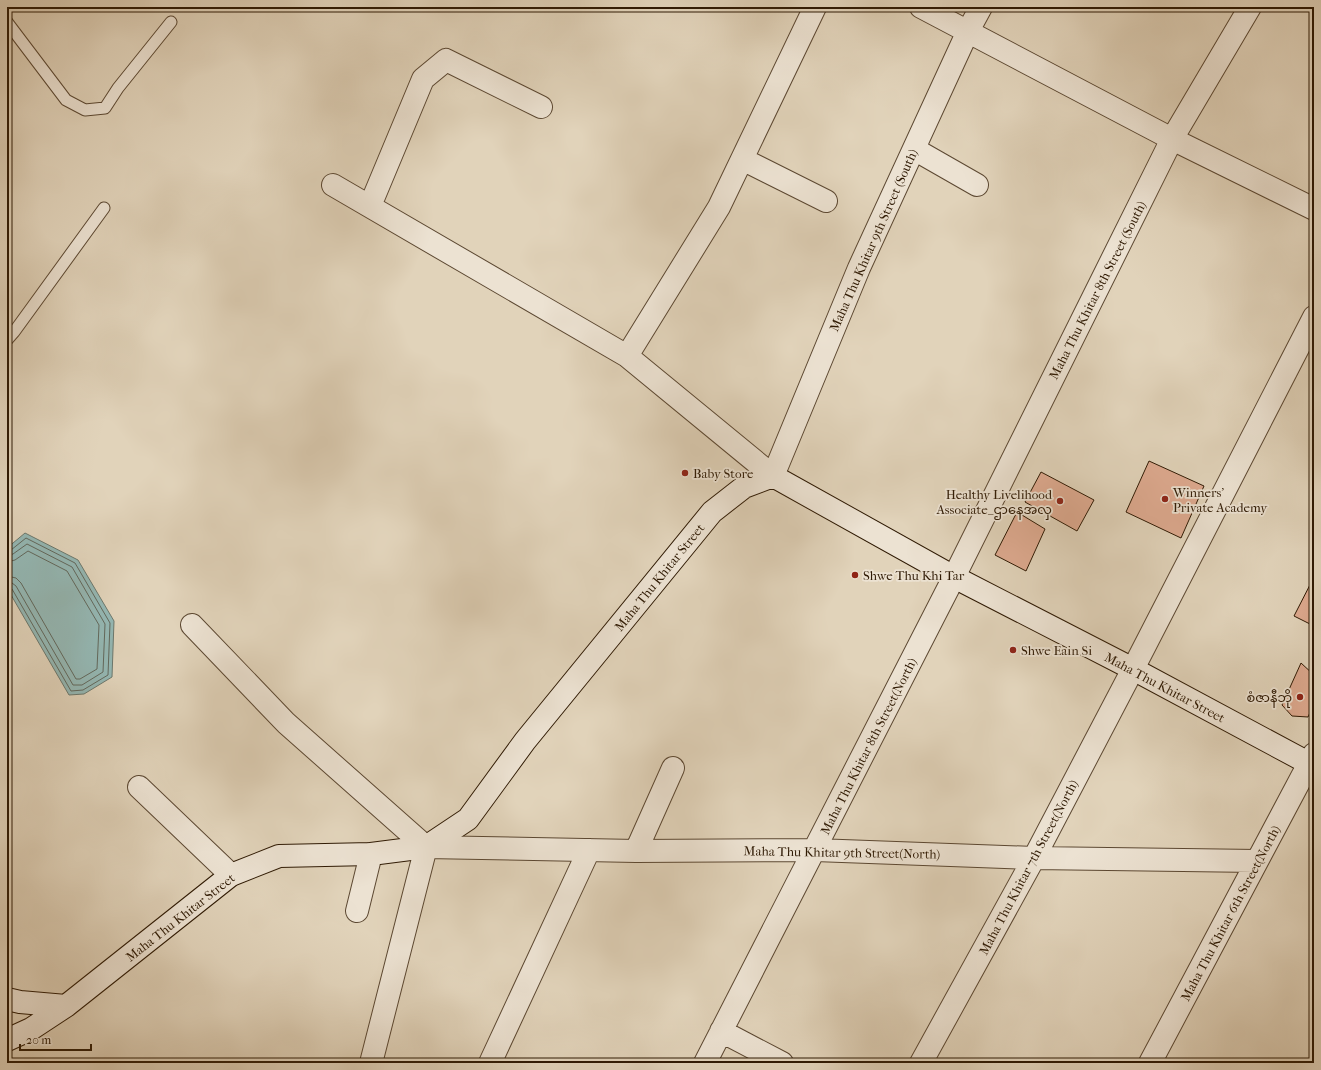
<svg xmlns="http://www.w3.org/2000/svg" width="1321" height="1070" viewBox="0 0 1321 1070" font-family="'IM FELL French Canon','Noto Sans Myanmar',serif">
  <rect width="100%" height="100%" fill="#e1d3ba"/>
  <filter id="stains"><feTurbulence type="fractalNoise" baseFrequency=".005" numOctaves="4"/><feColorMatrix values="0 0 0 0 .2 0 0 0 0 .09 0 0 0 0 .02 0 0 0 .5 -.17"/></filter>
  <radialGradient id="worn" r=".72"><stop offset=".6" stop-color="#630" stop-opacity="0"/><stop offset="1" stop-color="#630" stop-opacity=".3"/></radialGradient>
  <!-- water -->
  <path fill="#94b7b3" stroke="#6c786d" d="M25 533 78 560 114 621 112 677 84 694 69 695 7 588V548Z"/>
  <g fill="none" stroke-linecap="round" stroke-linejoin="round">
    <!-- shore -->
    <path stroke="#62685c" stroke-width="1" d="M7 551 11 550 26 538 75 563 110 623 108 675 83 690 71 691 12 589 7 587
      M7 556 13 554 27 544 72 567 105 624 103 672 82 685H73L16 586 12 583 7 582
      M7 562 15 560 28 551 67 571 99 625 97 669 80 679H76L21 583 16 578 7 576"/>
  </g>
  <!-- building -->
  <path fill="#deaa90" stroke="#2f1a04" d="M1149 461 1204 486 1181 538 1126 512Z
    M1041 472 1094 500 1077 531 1025 502Z
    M1017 512 1045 529 1026 571 995 555Z
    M1314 577V626L1294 616Z
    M1301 663 1314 675V704L1308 717 1292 716 1282 705Z"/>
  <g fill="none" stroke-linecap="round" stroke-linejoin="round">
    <defs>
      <path id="lane" d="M7 22 66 100 85 110 105 108 118 88 171 22
        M7 340 14 332 104 208"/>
      <path id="street" d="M921 7 1172 139 1314 209
        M914 149 977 185
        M742 159 826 201
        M333 185 627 356 773 476 859 268 968 31 981 7
        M370 206 423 79 446 60 541 107
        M627 356 719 207 815 7
        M192 625 286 723 426 847
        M139 787 231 875
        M426 847 636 851 815 850 1034 858 1257 861
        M636 851 673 768
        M357 911 371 854
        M721 1031 782 1063
        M371 1063 426 847
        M490 1063 589 850
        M705 1063 954 577 1172 139 1250 7
        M921 1063 1034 858 1133 669 1314 317
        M1150 1063 1314 754"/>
      <path id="secondary" d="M7 999 20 1002 66 1006
        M7 1040 31 1029 66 1006 231 875 279 856 371 854 426 847 468 819 525 741 712 512 744 487 773 476 954 577 1133 669 1314 766"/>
    </defs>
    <!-- lane casing -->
    <use href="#lane" stroke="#5c4832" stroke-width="13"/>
    <!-- street casing -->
    <use href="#street" stroke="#5c4832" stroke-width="24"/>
    <!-- secondary casing -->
    <use href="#secondary" stroke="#2f1a04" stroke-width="24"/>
    <!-- lane -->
    <use href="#lane" stroke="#ece2d2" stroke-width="11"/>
    <!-- street -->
    <use href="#street" stroke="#ece2d2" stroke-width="22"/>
    <!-- secondary -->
    <use href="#secondary" stroke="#ece2d2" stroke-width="22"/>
  </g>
  <!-- markers -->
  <g fill="#8f2418" stroke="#ece2d2" stroke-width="1.5">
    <circle cx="685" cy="473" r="4"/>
    <circle cx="1165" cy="499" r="4"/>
    <circle cx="1060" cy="501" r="4"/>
    <circle cx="855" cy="575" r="4"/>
    <circle cx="1013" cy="650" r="4"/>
    <circle cx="1300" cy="697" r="4"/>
  </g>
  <g text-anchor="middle" stroke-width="3.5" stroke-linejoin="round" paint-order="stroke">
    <!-- street labels -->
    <g font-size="13" fill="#2f1a04" stroke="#ece2d2">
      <text transform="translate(873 240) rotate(-66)" y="5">Maha Thu Khitar 9th Street (South)</text>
      <text transform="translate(1097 290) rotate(-63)" y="5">Maha Thu Khitar 8th Street (South)</text>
      <text transform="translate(659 577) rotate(-51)" y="5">Maha Thu Khitar Street</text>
      <text transform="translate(1165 687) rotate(28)" y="5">Maha Thu Khitar Street</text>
      <text transform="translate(868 746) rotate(-63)" y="5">Maha Thu Khitar 8th Street(North)</text>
      <text transform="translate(842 852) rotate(1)" y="5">Maha Thu Khitar 9th Street(North)</text>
      <text transform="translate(1028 867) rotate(-62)" y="5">Maha Thu Khitar 7th Street(North)</text>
      <text transform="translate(1230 913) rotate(-62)" y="5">Maha Thu Khitar 6th Street(North)</text>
      <text transform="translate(180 917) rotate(-38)" y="5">Maha Thu Khitar Street</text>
    </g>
    <!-- poi labels -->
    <g font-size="13" fill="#2f1a04" stroke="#ece2d2" text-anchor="start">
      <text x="693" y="478">Baby Store</text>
      <text x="1173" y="497">Winners'<tspan x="1173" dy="15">Private Academy</tspan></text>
      <text x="1052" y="499" text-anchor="end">Healthy Livelihood<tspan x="1052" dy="15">Associate_ဌာနေအလှ</tspan></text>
      <text x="863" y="580">Shwe Thu Khi Tar</text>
      <text x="1021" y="655">Shwe Eain Si</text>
      <text x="1292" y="702" text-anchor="end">စံဇာနီဘို</text>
    </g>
  </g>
  <!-- margin -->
  <rect width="1321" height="1070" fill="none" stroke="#e1d3ba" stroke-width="24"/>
  <rect x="8" y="8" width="1305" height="1054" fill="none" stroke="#2f1a04" stroke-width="2"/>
  <rect x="12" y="12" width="1297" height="1046" fill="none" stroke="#2f1a04"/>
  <!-- scale -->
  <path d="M20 1044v6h71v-6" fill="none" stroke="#2f1a04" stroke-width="2"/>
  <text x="26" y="1044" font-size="12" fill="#2f1a04" stroke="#ece2d2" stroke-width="3" paint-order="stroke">20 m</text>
  <rect width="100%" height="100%" filter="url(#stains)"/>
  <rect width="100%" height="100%" fill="url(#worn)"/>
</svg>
